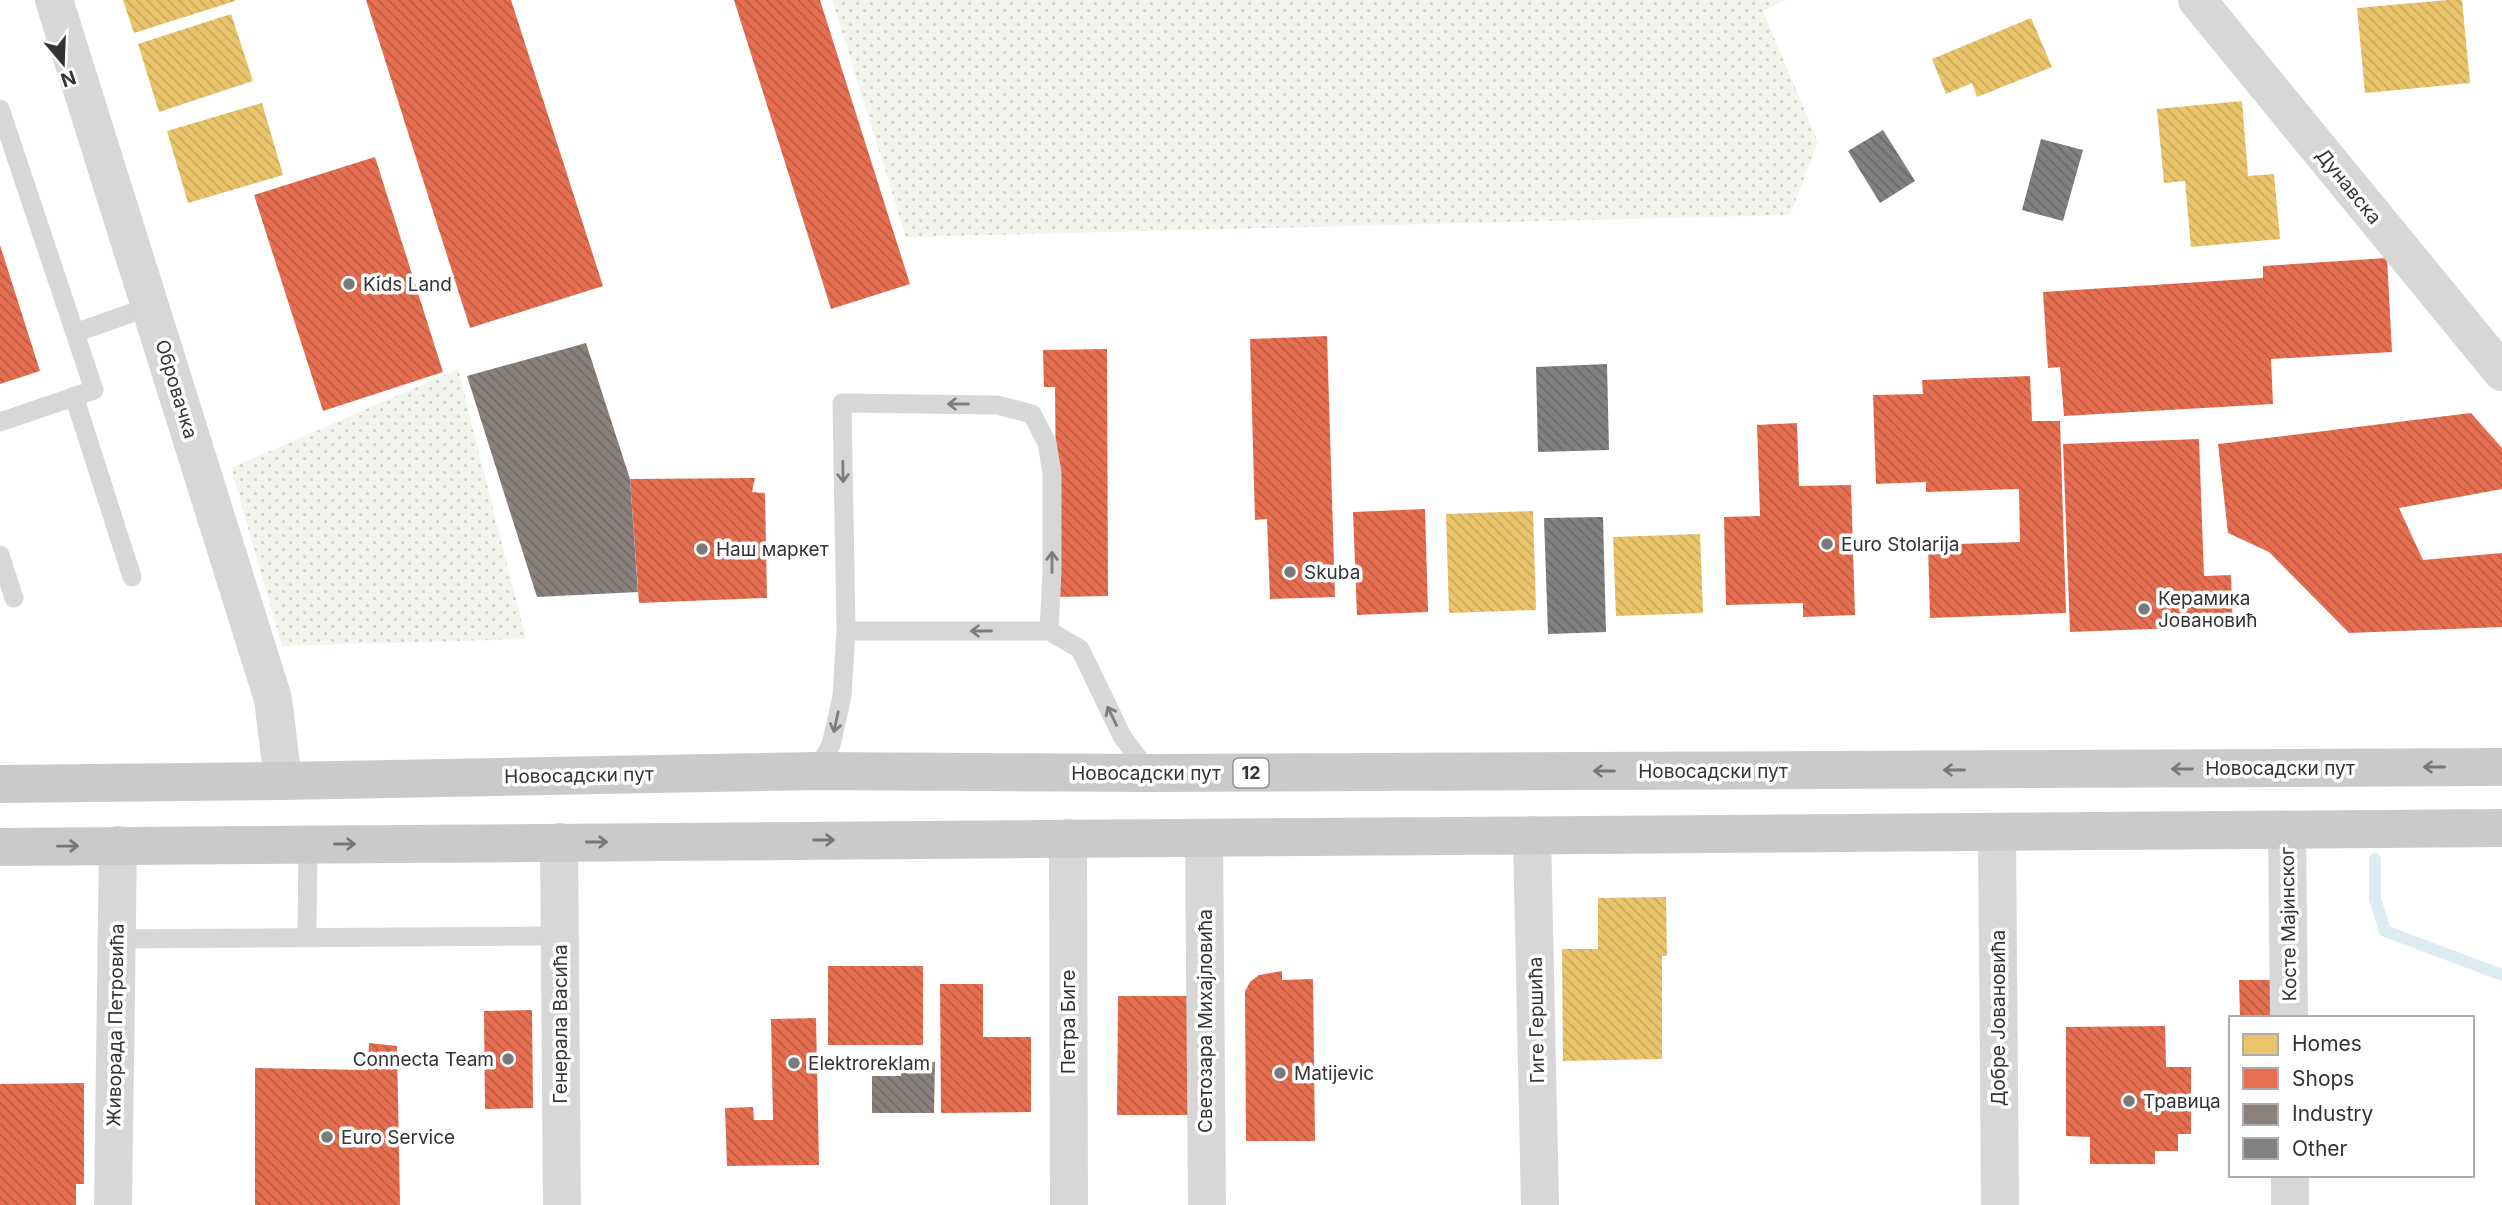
<svg xmlns="http://www.w3.org/2000/svg" width="2502" height="1205" viewBox="0 0 2502 1205" font-family="Inter,sans-serif">
  <defs>
    <pattern id="grass-dots" width="8" height="8" patternUnits="userSpaceOnUse" patternTransform="scale(1.75)"><rect width="8" height="8" fill="#f1f5ed"/><path d="M2 2h.1M6 6h.1" fill="none" stroke="#cfd2cc" stroke-width="1.8" stroke-linecap="round"/></pattern>
    <pattern id="homes-back-hatch" width="6" height="6" patternUnits="userSpaceOnUse" patternTransform="scale(1.75)"><rect width="6" height="6" fill="#e9c46a"/><path d="M-1 5l2 2M0 0l6 6M5-1l2 2" fill="none" stroke="#c8a95c"/></pattern>
    <pattern id="shops-back-hatch" width="6" height="6" patternUnits="userSpaceOnUse" patternTransform="scale(1.75)"><rect width="6" height="6" fill="#e76f51"/><path d="M-1 5l2 2M0 0l6 6M5-1l2 2" fill="none" stroke="#bc5c44"/></pattern>
    <pattern id="industry-back-hatch" width="6" height="6" patternUnits="userSpaceOnUse" patternTransform="scale(1.75)"><rect width="6" height="6" fill="#8a817c"/><path d="M-1 5l2 2M0 0l6 6M5-1l2 2" fill="none" stroke="#716a66"/></pattern>
    <pattern id="building-back-hatch" width="6" height="6" patternUnits="userSpaceOnUse" patternTransform="scale(1.75)"><rect width="6" height="6" fill="#818181"/><path d="M-1 5l2 2M0 0l6 6M5-1l2 2" fill="none" stroke="#6a6a6a"/></pattern>
  </defs>
  <rect width="100%" height="100%" fill="#fff"/>
  <!-- grass -->
  <path fill="url(#grass-dots)" d="M832 0H1785L1763 11 1818 142 1790 215 906 237Z
    M458 369 526 639 282 646 231 468Z"/>
  <!-- homes -->
  <path fill="url(#homes-back-hatch)" d="M123 0H235V1L134 33Z
    M2448 0H2462L2470 83 2365 93 2357 8Z
    M231 14 253 81 159 112 138 44Z
    M2031 18 2052 67 1977 97 1972 83 1946 94 1932 59Z
    M2242 101 2248 176 2274 174 2280 239 2191 247 2185 181 2164 183 2157 109Z
    M262 103 283 175 188 203 167 131Z
    M1533 511 1536 610 1449 613 1446 514Z
    M1700 534 1703 613 1616 616 1613 537Z
    M1666 897 1667 956H1662V1059L1563 1061 1562 949H1598V898Z"/>
  <!-- shops -->
  <path fill="url(#shops-back-hatch)" d="M366 0H511L603 286 470 328Z
    M734 0H820L910 284 831 309Z
    M375 157 443 372 323 411 254 195Z
    M0 245 40 371 0 384Z
    M2387 258 2392 352 2271 359 2273 404 2064 416 2060 367 2048 368 2043 292 2263 278V266Z
    M1327 336 1335 597 1270 599 1267 519 1255 520 1250 339Z
    M1107 349 1108 596 1057 597 1055 387H1044L1043 350Z
    M2030 376 2032 421H2060L2066 613 1930 618 1928 545 2020 542 2019 489 1926 492V482L1876 484 1873 395 1923 394 1922 380Z
    M2471 413 2502 448V489L2399 508 2423 560 2502 553V627L2349 633 2269 552 2228 533 2218 444Z
    M1797 423 1799 486 1851 485 1855 615 1803 617V603L1726 605 1724 517 1760 516 1757 425Z
    M2199 439 2204 576 2231 575 2233 626 2070 632 2063 444Z
    M755 478 752 492 765 493 767 598 639 603 630 479Z
    M1425 509 1428 612 1357 615 1353 512Z
    M828 966H923V1045H828Z
    M1282 971V980L1313 979 1315 1141H1246L1245 991 1250 982 1259 975Z
    M2239 980H2273L2274 1018H2240Z
    M940 984H983V1037H1031V1112L941 1113Z
    M1118 996H1190V1115H1117Z
    M532 1010 533 1108 485 1109 484 1011Z
    M816 1018 819 1165 727 1166 725 1108 753 1107 754 1120H773L771 1019Z
    M2165 1026 2166 1067H2191V1134H2178V1151H2155V1164H2090V1137L2066 1136V1027Z
    M369 1043 397 1046 400 1205H255V1068L368 1070Z
    M84 1083V1184H76V1205H0V1084Z"/>
  <!-- industry -->
  <path fill="url(#industry-back-hatch)" d="M586 343 630 479 638 592 537 597 467 376Z
    M902 1062H935L934 1113H872V1076H901Z"/>
  <g fill="none" stroke-linecap="round" stroke-linejoin="round">
    <!-- stream -->
    <path stroke="#ddebf3" stroke-width="12" d="M2375 859V899L2385 931 2502 975"/>
  </g>
  <!-- building -->
  <path fill="url(#building-back-hatch)" d="M1883 130 1915 181 1880 203 1848 151Z
    M2041 139 2083 150 2063 221 2022 210Z
    M1607 364 1609 450 1538 452 1536 367Z
    M1603 517 1606 632 1548 634 1544 518Z"/>
  <g fill="none" stroke-linecap="round" stroke-linejoin="round">
    <!-- service -->
    <path stroke="#d7d7d7" stroke-width="19" d="M0 109 94 390 0 422
      M75 333 151 306
      M74 396 132 577
      M0 555 14 598
      M846 631 842 403 997 405 1032 414 1047 443 1052 473V572L1049 631
      M816 771 831 745 842 696 846 631H1049L1080 649 1122 736 1149 773
      M307 937 308 844
      M116 939 560 936"/>
    <!-- minor -->
    <path stroke="#d7d7d7" stroke-width="38" d="M54 0 273 699 283 781
      M2197 0 2502 372
      M2287 830 2289 1018
      M1997 832 2000 1205
      M1532 835 1540 1205
      M1068 838 1069 1205
      M1204 838 1207 1205
      M559 842 562 1205
      M2290 1175V1205
      M113 1205 118 845"/>
    <!-- primary -->
    <path stroke="#cacaca" stroke-width="38" d="M0 784 283 781 816 771 1149 773 2502 767
      M0 847 2502 828"/>
  </g>
  <!-- one-way arrows -->
  <defs><path id="oneway-shaft" d="M-6 0H5M1.5-3L5.5 0L1.5 3" fill="none" stroke-width="1.6" stroke-linecap="round" stroke-linejoin="round" transform="scale(1.75)"/></defs>
  <g stroke="#7d7d7d">
    <use href="#oneway-shaft" transform="translate(958 404) rotate(-180)"/>
    <use href="#oneway-shaft" transform="translate(843 472) rotate(89)"/>
    <use href="#oneway-shaft" transform="translate(1052 562) rotate(-90)"/>
    <use href="#oneway-shaft" transform="translate(981 631) rotate(180)"/>
    <use href="#oneway-shaft" transform="translate(1112 716) rotate(-116)"/>
    <use href="#oneway-shaft" transform="translate(836 722) rotate(102)"/>
  </g>
  <g stroke="#777">
    <use href="#oneway-shaft" transform="translate(2434 767) rotate(180)"/>
    <use href="#oneway-shaft" transform="translate(2182 769) rotate(180)"/>
    <use href="#oneway-shaft" transform="translate(1954 770) rotate(180)"/>
    <use href="#oneway-shaft" transform="translate(1604 771) rotate(180)"/>
    <use href="#oneway-shaft" transform="translate(824 840)"/>
    <use href="#oneway-shaft" transform="translate(597 842)"/>
    <use href="#oneway-shaft" transform="translate(345 844)"/>
    <use href="#oneway-shaft" transform="translate(68 846) rotate(-1)"/>
  </g>
  <!-- markers -->
  <g fill="#7a7a7a" stroke="#fff" stroke-width="2.5">
    <circle cx="349" cy="284" r="7"/>
    <circle cx="1827" cy="544" r="7"/>
    <circle cx="702" cy="549" r="7"/>
    <circle cx="1290" cy="572" r="7"/>
    <circle cx="2144" cy="609" r="7"/>
    <circle cx="508" cy="1059" r="7"/>
    <circle cx="794" cy="1063" r="7"/>
    <circle cx="1280" cy="1073" r="7"/>
    <circle cx="2129" cy="1101" r="7"/>
    <circle cx="327" cy="1137" r="7"/>
  </g>
  <g text-anchor="middle" stroke-width="7" stroke-linejoin="round" paint-order="stroke">
    <!-- shield labels -->
    <rect fill="#fff" stroke="#707070" stroke-width="2" x="1233.5" y="758.5" width="35" height="29" rx="5"/>
    <g font-size="18" font-weight="bold" fill="#333">
      <text x="1251" y="779">12</text>
    </g>
    <!-- street labels -->
    <g font-size="19" fill="#333" stroke="#fff">
      <text transform="translate(2349 186) rotate(51)" y="7">Дунавска</text>
      <text transform="translate(177 389) rotate(73)" y="7">Обровачка</text>
      <text x="2280" y="775">Новосадски пут</text>
      <text x="1713" y="778">Новосадски пут</text>
      <text x="1146" y="780">Новосадски пут</text>
      <text transform="translate(579 775) rotate(-1)" y="7">Новосадски пут</text>
      <text transform="translate(2288 924) rotate(-91)" y="7">Косте Мајинског</text>
      <text transform="translate(1998 1018) rotate(-90)" y="7">Добре Јовановића</text>
      <text transform="translate(1536 1020) rotate(-91)" y="7">Гиге Гершића</text>
      <text transform="translate(1205 1021) rotate(-90)" y="7">Светозара Михајловића</text>
      <text transform="translate(1068 1022) rotate(-90)" y="7">Петра Биге</text>
      <text transform="translate(560 1024) rotate(-90)" y="7">Генерала Васића</text>
      <text transform="translate(115 1025) rotate(-89)" y="7">Живорада Петровића</text>
    </g>
    <!-- poi labels -->
    <g font-size="19" fill="#333" stroke="#fff" text-anchor="start">
      <text x="363" y="291">Kids Land</text>
      <text x="1841" y="551">Euro Stolarija</text>
      <text x="716" y="556">Наш маркет</text>
      <text x="1304" y="579">Skuba</text>
      <text x="2158" y="605">Керамика<tspan x="2158" dy="22">Јовановић</tspan></text>
      <text x="494" y="1066" text-anchor="end">Connecta Team</text>
      <text x="808" y="1070">Elektroreklam</text>
      <text x="1294" y="1080">Matijevic</text>
      <text x="2143" y="1108">Травица</text>
      <text x="341" y="1144">Euro Service</text>
    </g>
  </g>
  <!-- legend -->
  <rect x="2229" y="1016" width="245" height="161" fill="#ffffff" stroke="#adadad" stroke-width="2"/>
  <rect x="2243" y="1034" width="35" height="21" fill="#e9c46a" stroke="#adadad" stroke-width="2"/>
  <text x="2292" y="1051" font-size="21" fill="#333333">Homes</text>
  <rect x="2243" y="1068" width="35" height="21" fill="#e76f51" stroke="#adadad" stroke-width="2"/>
  <text x="2292" y="1086" font-size="21" fill="#333333">Shops</text>
  <rect x="2243" y="1104" width="35" height="21" fill="#8a817c" stroke="#adadad" stroke-width="2"/>
  <text x="2292" y="1121" font-size="21" fill="#333333">Industry</text>
  <rect x="2243" y="1138" width="35" height="21" fill="#818181" stroke="#adadad" stroke-width="2"/>
  <text x="2292" y="1156" font-size="21" fill="#333333">Other</text>
  <!-- north arrow -->
  <g transform="translate(63 63) rotate(161)" stroke="#ffffff" stroke-width="5" paint-order="stroke">
  <path d="M0-5L12 26L0 18L-12 26Z" fill="#333333"/>
  <text y="-10" font-size="19" font-weight="bold" text-anchor="middle" fill="#333333">N</text>
  </g>
</svg>
